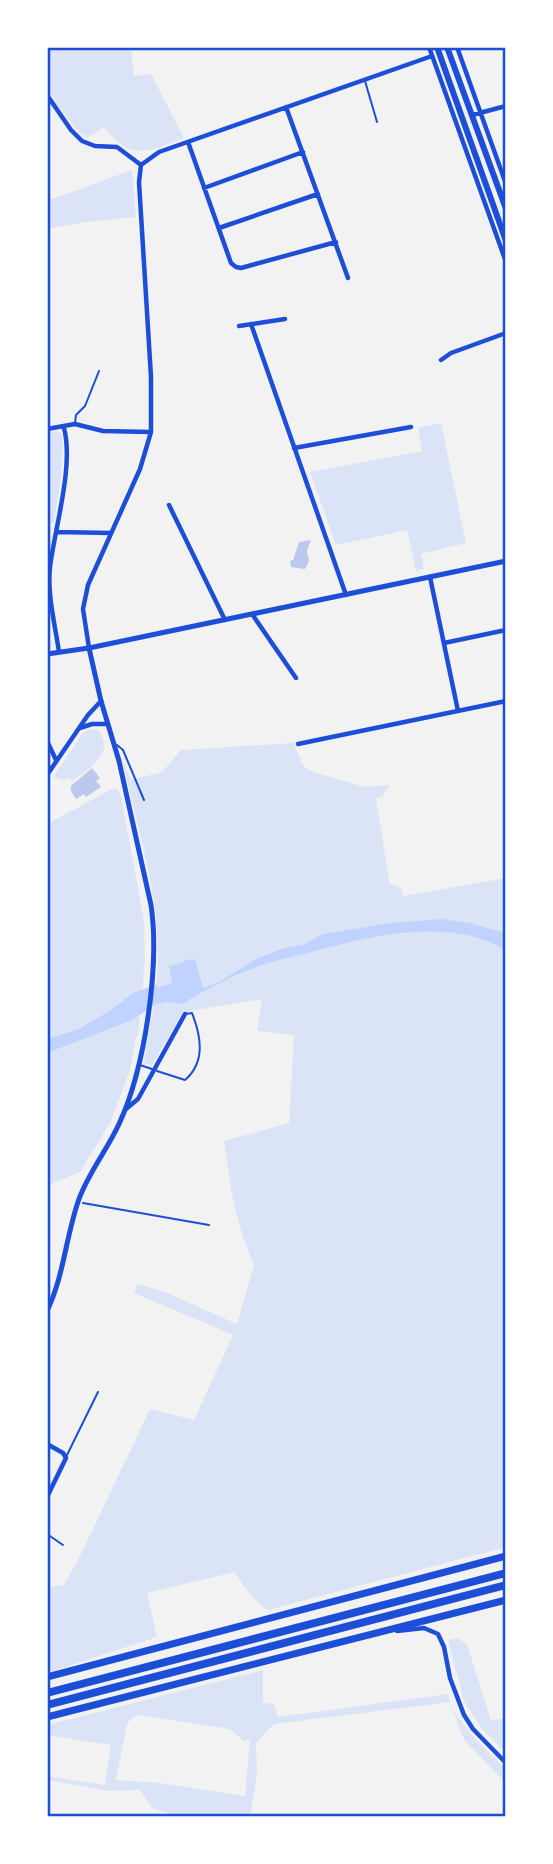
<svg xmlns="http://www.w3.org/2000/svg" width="553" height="1864" viewBox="0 0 553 1864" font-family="Bitter,serif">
  <rect width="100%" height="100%" fill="#f2f2f2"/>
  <!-- green -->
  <path fill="#dbe4f7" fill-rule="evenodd" d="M50 47H131L134 76 151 74 184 138C167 144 142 158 124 146 116 142 109 133 103 127L87 138C77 132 49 97 48 86 47 73 50 60 50 47Z
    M132 170 136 217 85 222 47 229V201Z
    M441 423 466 543 421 554 424 569 416 571 407 530 336 545 310 472 422 451 418 428Z
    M56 431 61 433 63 439 61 476 54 523H47V432Z
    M90 729 99 731C115 755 89 768 72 781L69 778 65 780 53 777 83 733Z
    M293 743 304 767 314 772 365 787 390 785 382 797 376 799 390 885H396L401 889 403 896 506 878V1547L268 1610C253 1601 244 1587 235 1572L147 1593 157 1637 47 1673V1587L64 1585 82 1552 150 1409 194 1420 233 1335 134 1293 137 1284 165 1292 237 1324 254 1265 243 1238 232 1195 224 1141 289 1123 294 1035 257 1031 262 999 183 1012 152 1065 144 1063C149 1025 159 989 158 950 157 886 136 822 122 759L131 780 162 772 181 750Z
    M117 788 121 796 144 921 145 961 138 1036 136 1037 130 1070 111 1121 80 1172 47 1186V822L49 823 110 790Z
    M457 1638 467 1644 491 1721 506 1717V1753L483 1730 464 1701 448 1640Z
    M263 1670V1703L274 1704 278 1717 448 1694C453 1721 487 1750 506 1769V1783L464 1740 450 1702 274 1724 256 1743 257 1776 250 1817H179L152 1808 140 1790 109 1791 47 1780V1776L105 1785 111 1745 52 1736 47 1738V1725ZM138 1715 230 1729 244 1741 250 1739 245 1796 160 1783 116 1780 127 1724 131 1719Z"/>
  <!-- water -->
  <path fill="#bfd3fe" d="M442 919 469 923 506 933V951C453 916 369 936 312 952 297 956 281 959 265 964 240 972 205 989 183 1004L169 1002 156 1004 132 1020 47 1053V1039L79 1029 111 1010 133 993 157 984V988L172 983 169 966 184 962V960L195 959 203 988 219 982 258 958 285 948 303 945 323 934 391 923Z"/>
  <!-- building -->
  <path fill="#bdc9ec" d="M311 540 307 551 309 561 305 569 291 567 290 561 293 560 299 542Z
    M92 768 100 778 96 781 101 787 86 797 84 794 76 799 71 791V786Z"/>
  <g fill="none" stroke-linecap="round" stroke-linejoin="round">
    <!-- path -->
    <path stroke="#1d4ed8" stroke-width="2" d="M83 1203 209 1225"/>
    <!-- service -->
    <path stroke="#1d4ed8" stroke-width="2" d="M365 81 377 122
      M75 423 76 415 85 406 99 371
      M117 745 123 750 144 800
      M140 1065 152 1069
      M157 1071 185 1080C206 1062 201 1036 192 1013L185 1014
      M66 1457 98 1392
      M47 1534 63 1545"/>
    <!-- minor -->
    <path stroke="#1d4ed8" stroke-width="4.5" d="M429 47 506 262
      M457 47 506 184
      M47 95 71 130 82 141 95 146 117 147 141 165
      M286 107 348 278
      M472 115 506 106
      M188 142 231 263 236 267 241 268 336 242
      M204 188 303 152
      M219 228 318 194
      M251 324 346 595
      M239 326 285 319
      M441 360 451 353 506 333
      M47 429 75 424 103 431 151 432
      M294 448 411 427
      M169 505 225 620
      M57 532 111 533
      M430 577 458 711
      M252 614 296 678
      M444 643 506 630
      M89 648 83 609 88 585 140 469 151 432V377L139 182 141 165 159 152 432 56
      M59 652C55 624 47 595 50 567 55 527 74 466 64 428
      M80 728 92 724H108
      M47 741 56 760
      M298 744 506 701
      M47 775 88 715 101 701
      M126 1109 138 1099 185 1014
      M47 1444 63 1453 66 1458 47 1497
      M397 1631 424 1628 438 1634 444 1647 450 1678 464 1715 473 1729 506 1763"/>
    <!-- tertiary -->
    <path stroke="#1d4ed8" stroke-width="5" d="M47 654 89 648 506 561
      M47 1311C64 1276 66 1235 79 1199 89 1172 107 1150 119 1124 145 1068 160 966 151 905L119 761 101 701 89 648"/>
    <!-- primary -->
    <path stroke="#1d4ed8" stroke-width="6" d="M437 47 506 241
      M447 47 506 209"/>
    <!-- trunk -->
    <path stroke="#1d4ed8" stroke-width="7" d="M47 1677 506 1556
      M47 1717 506 1600"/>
    <!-- motorway -->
    <path stroke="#1d4ed8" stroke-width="8" d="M47 1693 506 1573
      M47 1705 506 1585"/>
  </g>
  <!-- border -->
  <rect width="553" height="1864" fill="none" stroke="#ffffff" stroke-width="98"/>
  <rect x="49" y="49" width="455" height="1766" fill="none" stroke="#1d4ed8" stroke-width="2.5"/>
</svg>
